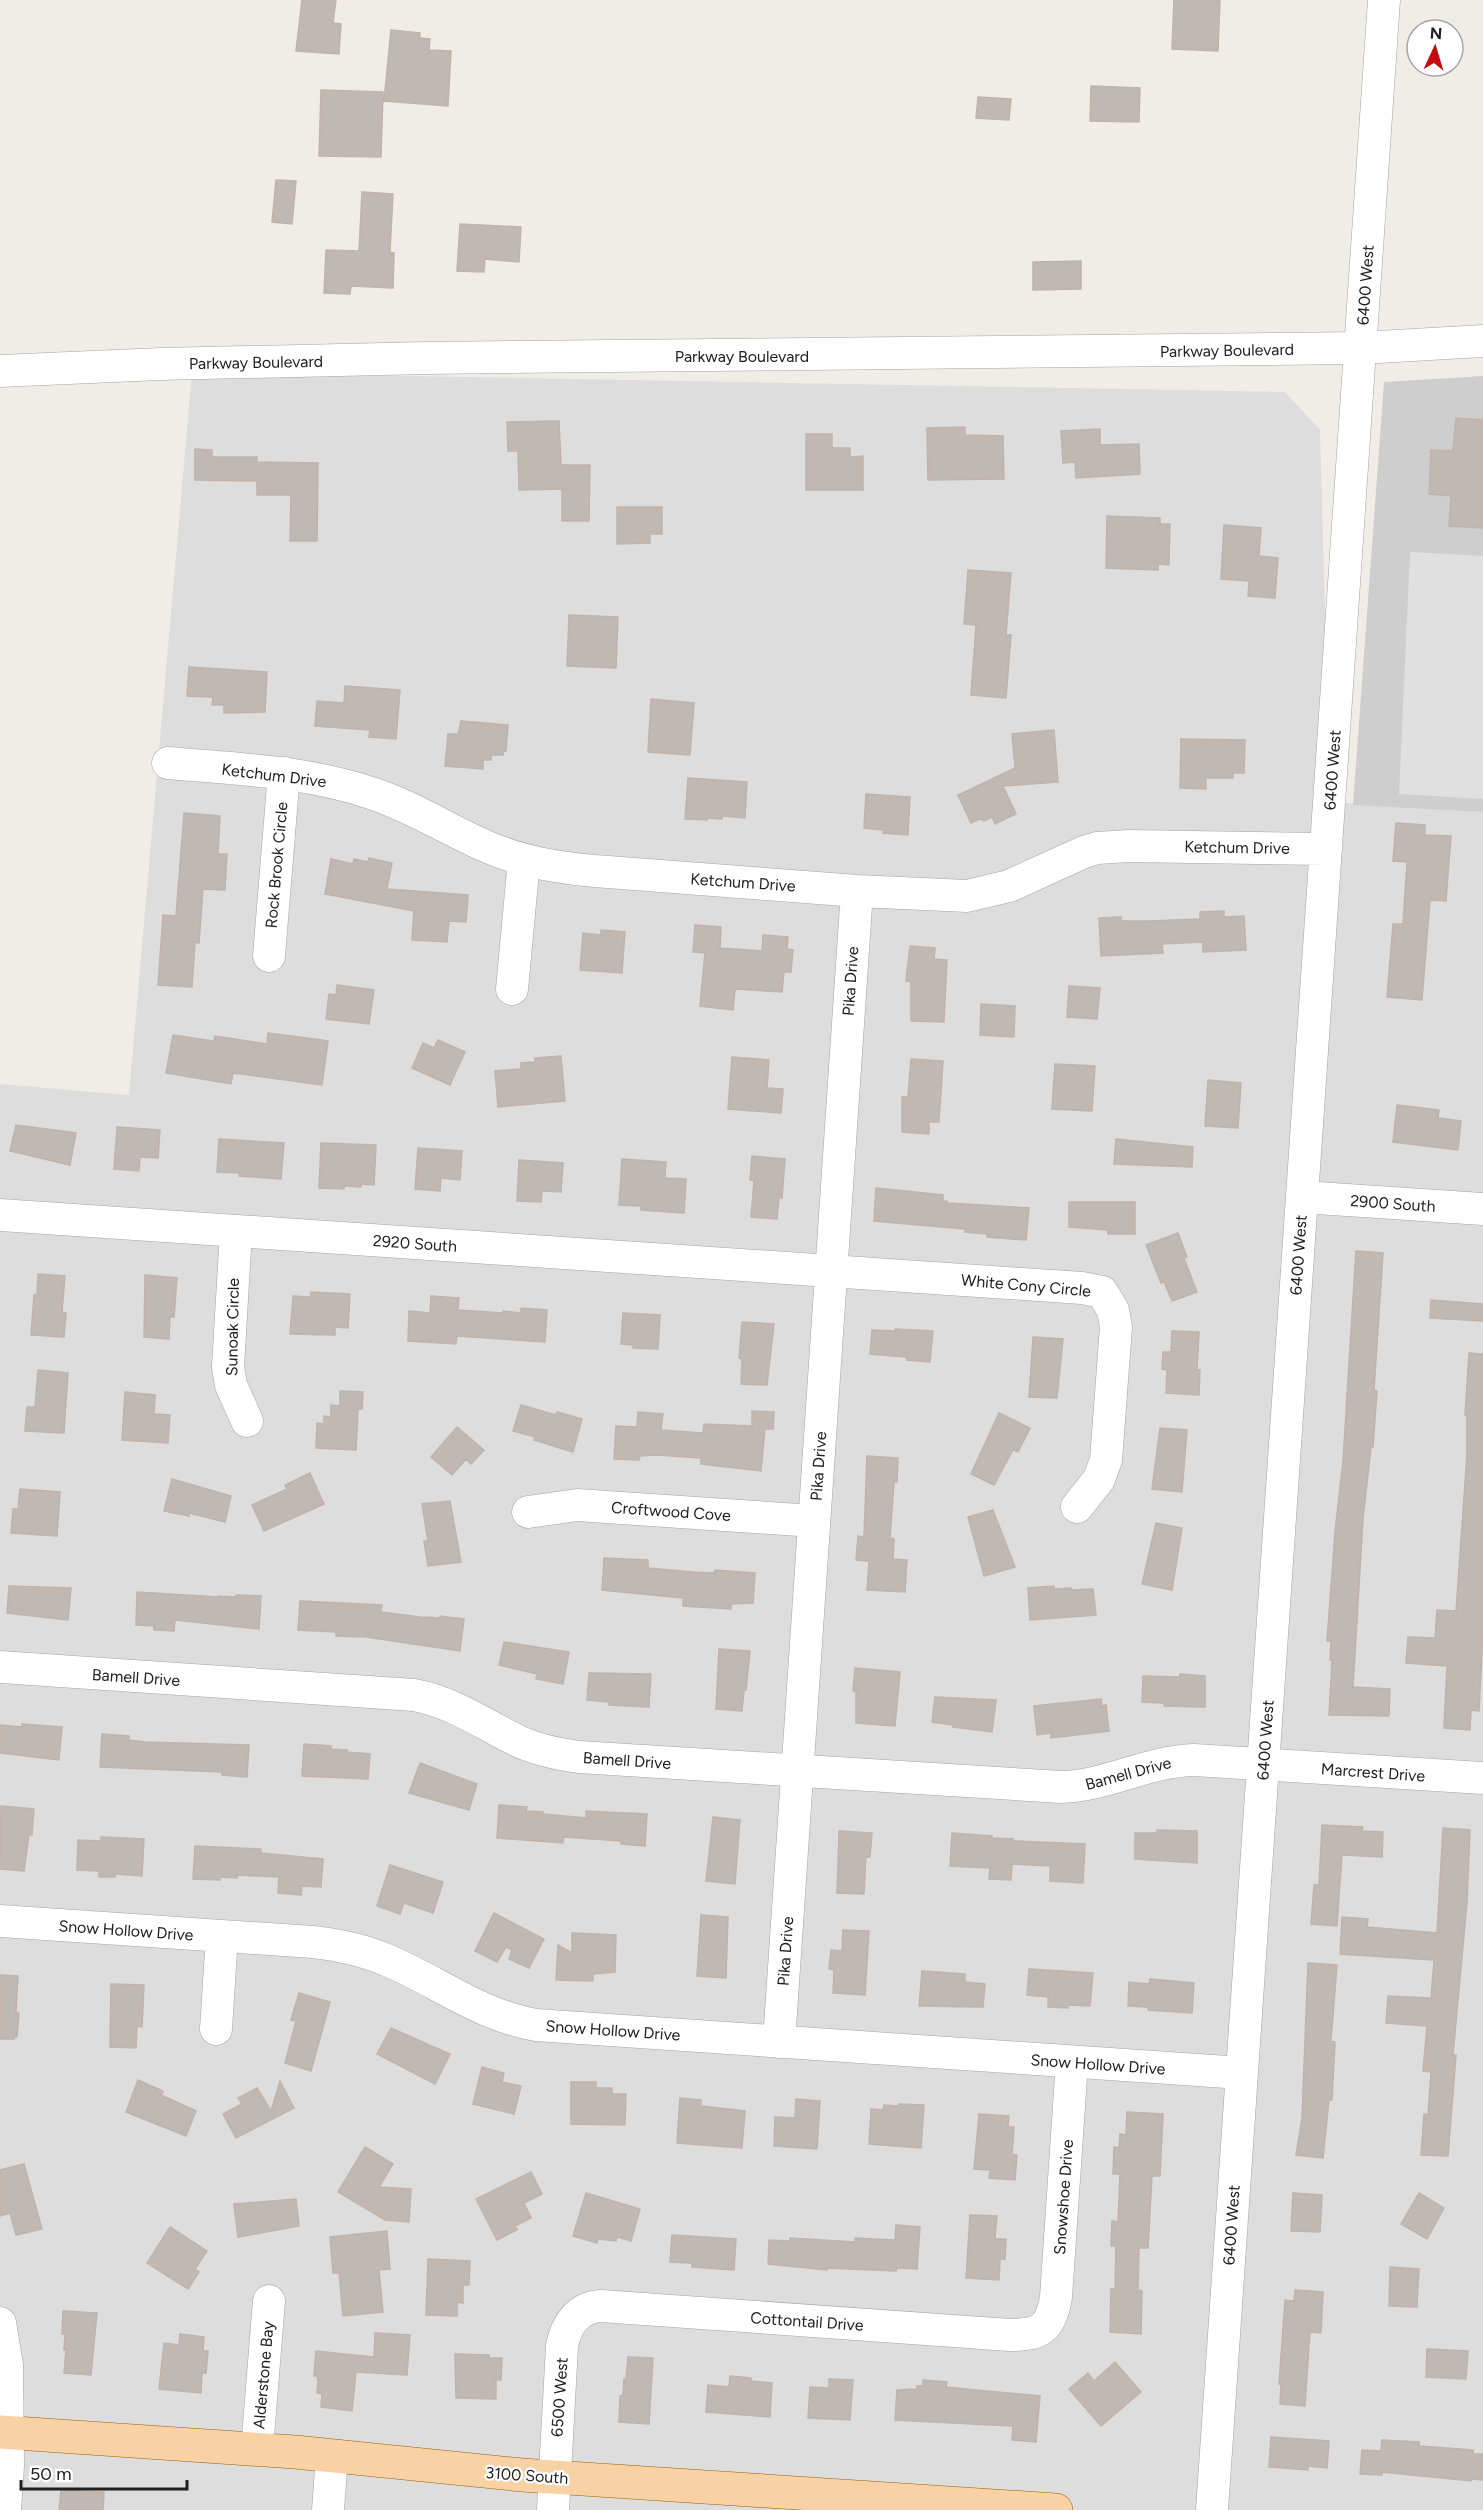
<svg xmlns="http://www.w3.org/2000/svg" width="1483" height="2510" viewBox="0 0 1483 2510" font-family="Figtree,sans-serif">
  <rect width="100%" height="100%" fill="#f0ede7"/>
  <!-- residential -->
  <path fill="#dedddd" d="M192 372 1285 392 1320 430 1330 802 1483 812V2510H0V1084L129 1095Z"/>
  <!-- religious -->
  <path fill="#cecece" d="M1483 376V812L1353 805 1384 382Z"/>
  <!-- parking -->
  <path fill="#e0e0e0" d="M1410 552 1483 556V799L1399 794Z"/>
  <!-- building -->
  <path fill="#c0b9b3" stroke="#c1b3aa" stroke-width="1.5" d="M302 0H336L333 23 341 24 339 54 296 51Z
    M1174 0H1220L1218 51 1172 49Z
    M391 30 420 33V38L430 39 429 50 451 51 448 106 384 101Z
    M1091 86 1140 88 1139 122 1090 121Z
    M321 90 383 92 381 157 319 156Z
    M978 97 1011 99 1009 120 976 118Z
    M276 180 296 181 292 224 272 222Z
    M362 192 393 194 390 252 394 253 393 288 351 286 350 294 324 293 326 250 359 251Z
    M460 224 521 227 519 262 485 259 484 272 457 271Z
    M1081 261V289L1033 290V262Z
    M1456 418 1483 420V528L1449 526 1451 496 1429 494 1431 450 1453 451Z
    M559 421 561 465H590L589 521H562V489L519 490 518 451H508L507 422Z
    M965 427V435L1003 436 1004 479 928 480 927 428Z
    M1100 429V445L1139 444 1140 474 1076 478 1075 462 1063 463 1061 431Z
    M806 434H832V448H850V457L863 456V490H806Z
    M195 449 212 450V457H257V462L318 463 317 541H290L291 495H257V481L195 480Z
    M617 507H662V534H650V543L617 544Z
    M1107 516 1160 518V524H1170L1169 565 1158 564V570L1106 568Z
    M1224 525 1261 528 1259 556 1278 558 1275 598 1248 596 1249 581 1221 579Z
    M968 570 1011 573 1006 635H1011L1006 698 971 695 976 625 964 624Z
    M569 615 618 617 616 668 567 666Z
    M189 667 267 672 265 712 224 713V705H212L213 697 187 696Z
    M345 686 400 690 396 739 369 737 370 730 315 726 317 701 344 703Z
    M651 699 694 703 690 755 648 752Z
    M461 721 508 725 506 751H504L503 755H491V760H483V769L445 766 448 734H458Z
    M1054 730 1058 782 1003 786 1016 814 995 824 992 817 984 821 982 818 971 823 958 795 1015 768 1012 734Z
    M1181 739 1245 740 1244 773H1233V778H1206V789L1180 788Z
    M688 778 747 782 745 818 722 816V819L707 818V820L685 819Z
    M866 794 910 797 908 835 883 833V830L864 828Z
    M184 813 220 816 218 854H227L225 890 203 889 199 943 195 942 192 987 158 985 163 915 176 916Z
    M1396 823 1425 825V835L1451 836 1446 901 1430 900 1422 1000 1387 997 1393 924H1403L1407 862 1393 861Z
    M369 858 392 863 387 889 468 895 466 922 449 921 447 942 412 940 414 911 325 894 331 859 353 864 354 859 368 862Z
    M1224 911V917L1244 916 1246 950 1203 952V942L1162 944 1163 953 1101 956 1099 918 1121 917V921H1149L1200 919V912Z
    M695 925 721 927 720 948 762 951 763 935 788 937 787 949 793 950 791 972H784L782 992 735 989 733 1010 700 1006 705 953 693 952Z
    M601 930 625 932 622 973 580 970 583 933 601 935Z
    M910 946 935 948 934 959 947 960 944 1022 911 1021V982L906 981Z
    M337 985 374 990 369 1024 326 1019 329 994 336 995Z
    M1069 986 1100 988 1097 1019 1067 1017Z
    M981 1004 1015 1006 1014 1037 980 1035Z
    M268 1033 328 1041 322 1085 233 1073 231 1084 166 1073 173 1035 214 1041 215 1036 267 1044Z
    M438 1040 465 1052 450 1085 412 1068 423 1043 434 1048Z
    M561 1056 565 1101 498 1107 495 1071 521 1069V1063L535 1062V1058Z
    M732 1057 769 1060 767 1088 783 1089 781 1113 728 1109Z
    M911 1059 943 1061 939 1122H929V1134L902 1132V1097H908Z
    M1055 1064 1095 1066 1092 1111 1052 1109Z
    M1208 1080 1241 1083 1238 1128 1205 1126Z
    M1397 1105 1439 1110 1438 1118 1461 1121 1458 1150 1393 1142Z
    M16 1125 76 1133 70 1165 10 1151Z
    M117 1127 160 1130 158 1158 140 1157 139 1171 114 1169Z
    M219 1139 284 1143 281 1179 239 1176V1173L217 1172Z
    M1116 1139 1193 1147 1192 1167 1114 1164Z
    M321 1143 376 1145 374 1185 361 1184V1187L344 1186V1189L319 1188Z
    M418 1148 462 1151 460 1180 441 1178 440 1191 415 1189Z
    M752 1156 785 1159 782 1198H779L777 1219 751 1217 754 1181 750 1180Z
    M622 1159 666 1162 665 1178 686 1179 684 1213 641 1210V1206L619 1205Z
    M519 1160 563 1163 561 1192 542 1191 541 1202 517 1201Z
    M876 1188 943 1195V1201H947V1203L1029 1208 1026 1240 987 1237V1234L965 1232V1229L874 1221Z
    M1069 1202H1135V1234H1108V1230L1069 1227Z
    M1178 1233 1187 1257 1184 1258 1197 1292 1172 1301 1164 1282 1161 1283 1146 1245Z
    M1356 1251 1383 1253 1374 1390 1377 1391 1373 1447H1371L1363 1519 1353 1687 1390 1689 1389 1716 1329 1715 1332 1660H1330L1331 1641H1327L1335 1532 1343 1461Z
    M38 1274 65 1276 62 1312 66 1313 64 1337 31 1335 34 1295H37Z
    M145 1275 177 1278 174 1317H170L169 1339 144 1337Z
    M311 1292 350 1294 348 1328 335 1327V1335L290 1334 293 1296 311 1297Z
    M431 1296 459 1298 458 1310 503 1313V1311L521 1313V1308L547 1310 545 1342 457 1336 456 1344 408 1341 409 1311 430 1313Z
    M1431 1300 1483 1304V1321L1430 1318Z
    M623 1313 660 1315 658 1349 633 1348V1345L621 1344Z
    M742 1322 774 1324 767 1385 741 1384 742 1359 739 1358Z
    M895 1329 933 1331 930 1362 907 1360 906 1357 870 1354 872 1330 895 1331Z
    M1172 1331 1199 1332 1197 1370H1200L1199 1395 1166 1393 1167 1370 1162 1369 1163 1352H1171Z
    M1033 1337 1063 1339 1057 1398 1029 1397Z
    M1469 1353 1483 1354V1630L1479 1711 1471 1710 1470 1730 1444 1728 1447 1666 1406 1663 1408 1637 1435 1638 1437 1610 1456 1611 1467 1454V1416L1465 1415Z
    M38 1370 68 1373 64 1433 25 1431 27 1407H35Z
    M340 1391 363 1392 362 1409H358L356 1450 316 1448 317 1423 324 1424V1416L331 1417V1405L340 1406Z
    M125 1392 155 1395 154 1414 170 1415 168 1443 122 1440Z
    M521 1405 556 1415 557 1412 582 1419 573 1452 534 1440 535 1437 513 1431Z
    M752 1411 774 1412 773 1429H765L761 1471 701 1464V1458L657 1455 640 1456 639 1460 614 1459 616 1426 637 1427 638 1412 663 1414 661 1430 703 1433 704 1424 752 1426Z
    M999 1413 1030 1428 1018 1452 1013 1450 994 1485 971 1474Z
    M457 1427 484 1450 471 1464 466 1459 452 1475 431 1457Z
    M1160 1428 1187 1430 1182 1492 1152 1489Z
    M867 1456 898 1458 897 1482H894L890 1538 894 1539 893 1559 907 1560 905 1592 867 1590 869 1561 856 1560 858 1536 864 1537Z
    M310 1473 324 1504 264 1531 252 1505 287 1489 285 1485Z
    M172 1479 231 1496 225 1522 189 1513V1516L164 1511Z
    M20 1489 60 1492 57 1536 11 1533 13 1509H18Z
    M450 1501 461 1562 428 1566 424 1541H428L422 1504Z
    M993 1510 1015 1567 984 1576 968 1517Z
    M1156 1523 1182 1528 1172 1590 1142 1584Z
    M604 1558 648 1560V1568L693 1572 714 1573 715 1570 755 1573 753 1603 731 1604V1609L683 1606V1598L602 1590Z
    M9 1586 71 1588 68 1620 7 1613Z
    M1054 1586V1589L1071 1588V1590L1093 1589 1096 1615 1030 1620 1028 1588Z
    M137 1592 218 1597V1596L236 1597V1595L261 1596 259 1629 175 1620 174 1631 154 1630V1626L136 1625Z
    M300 1601 382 1605 381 1612 420 1617 440 1618V1616L464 1619 460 1651 366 1637 336 1636V1632L298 1630Z
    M504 1642 569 1652 563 1684 536 1679 537 1674 499 1665Z
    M719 1649 750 1651 746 1690H744L742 1711 716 1709Z
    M855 1668 900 1672 895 1726 856 1723V1692L853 1691Z
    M589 1673 651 1674 649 1707 609 1705V1702L587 1700Z
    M1180 1674 1205 1676V1707L1164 1706V1703L1142 1702 1143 1676 1180 1677Z
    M935 1697 996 1700 992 1732 953 1727V1725L932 1722Z
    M1101 1699 1102 1706 1106 1705 1109 1731 1051 1738V1733L1037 1735 1034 1706Z
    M22 1724 62 1727 59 1760 0 1753V1725L22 1727Z
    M102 1734 129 1736V1740L145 1742 249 1745 247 1777 222 1775V1772L100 1767Z
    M304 1744 331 1746V1749L347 1750V1752L370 1754 368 1779 302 1776Z
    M420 1763 477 1784 469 1810 409 1793Z
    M499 1805 527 1807 526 1811 543 1812V1814L586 1818V1811L647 1814 645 1846 621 1844V1841L564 1837 563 1843 497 1838Z
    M1 1806 34 1809 32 1835H29L24 1871 0 1869Z
    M713 1817 740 1820 735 1884 706 1881Z
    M1322 1825 1363 1827 1362 1831 1383 1832 1382 1857 1342 1855 1337 1926 1311 1924 1314 1885H1319Z
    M1443 1828 1470 1830 1467 1902 1453 2055H1456L1448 2156 1421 2155 1424 2114 1428 2115 1431 2072 1423 2071 1427 2026 1386 2023 1388 1996 1431 1998 1434 1960 1340 1954 1342 1917 1368 1919 1367 1927 1437 1933Z
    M1157 1830 1197 1831V1863L1135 1859V1833H1157Z
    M839 1831 872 1833 870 1857H866L864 1894 837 1893Z
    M952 1833 992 1836V1838L1013 1839V1841L1085 1844 1083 1883 1050 1881V1866L1012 1864 1011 1880 989 1879 990 1868 950 1866Z
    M101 1837 144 1839 142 1876 115 1874V1877H99V1871L77 1870 78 1840 101 1841Z
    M195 1846 261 1849V1853L323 1859 321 1887 302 1886 301 1895 278 1893 279 1877 237 1875V1878L220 1877V1880L193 1879Z
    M390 1865 443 1882 433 1913 404 1903 400 1914 377 1906Z
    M494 1913 544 1939 529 1968 509 1959 512 1950 506 1947 497 1962 475 1951Z
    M701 1915 728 1917 726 1978 697 1976Z
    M843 1930 869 1931 865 1995 833 1993 834 1970 829 1969 831 1950 842 1951Z
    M572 1933 616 1935 615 1972 593 1974V1981L556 1980 558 1945 572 1953Z
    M1308 1963 1337 1965 1331 2041 1335 2042 1332 2100H1329L1323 2158 1296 2155 1302 2118Z
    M1029 1969 1093 1973 1090 2006 1068 2005V2008L1048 2007V1997L1027 1995Z
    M922 1971 965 1974V1982L985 1984 983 2007 919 2006Z
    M0 1975 18 1976 16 2012 19 2013 17 2037H14V2039H0Z
    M1150 1979 1194 1983 1192 2013 1148 2010V2007L1128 2006 1129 1982 1149 1984Z
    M111 1984 144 1985 142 2027 137 2026 136 2048 110 2047Z
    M299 1993 330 2002 311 2071 285 2063 296 2021 291 2020Z
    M391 2028 450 2054 435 2084 377 2054Z
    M482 2067 504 2073 502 2082 521 2086 514 2114 473 2104Z
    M138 2080 163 2091 161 2095 196 2111 186 2136 126 2112Z
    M280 2081 294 2108 236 2138 223 2114 242 2104 238 2098 257 2088 271 2111Z
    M571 2082H596V2088H612V2094H626L625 2125 571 2124Z
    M680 2098 701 2100V2106L745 2111 742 2148 677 2143Z
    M796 2099 820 2101 817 2149 774 2146 775 2117 795 2118Z
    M899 2104 924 2105 921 2148 869 2144 871 2109 883 2110 884 2105 898 2106Z
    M1127 2112 1163 2114 1160 2176H1152L1148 2248H1139L1138 2290 1142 2291 1141 2334 1110 2332 1111 2289H1115L1116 2246H1111L1112 2221 1118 2222 1120 2174H1113L1114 2147 1119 2148 1120 2134 1126 2135Z
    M979 2114 1009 2116 1008 2127H1014L1012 2154 1017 2155 1015 2180 989 2178 990 2170 974 2169Z
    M365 2147 393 2164 379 2187 411 2189 409 2222 385 2220 338 2192Z
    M24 2164 42 2229 16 2235 10 2213 0 2216V2170Z
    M531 2172 542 2194 524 2203 531 2218 515 2226 517 2230 497 2240 476 2199Z
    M586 2193 640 2209 631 2241 617 2237 616 2241 598 2239 597 2243 573 2236Z
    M1293 2193 1322 2195 1320 2232 1291 2231Z
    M1419 2193 1444 2208 1427 2239 1401 2224Z
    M296 2199 299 2226 238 2237 234 2204Z
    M970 2215 997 2216 995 2239H1006L1005 2259H1000L999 2280 966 2278Z
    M896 2225 920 2227 917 2269 897 2268 896 2271 827 2268V2270L768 2264 769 2240 790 2241V2238L855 2242V2238L895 2240Z
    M170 2227 207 2251 195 2269 199 2272 188 2289 147 2263Z
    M387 2231 390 2269 379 2270 383 2312 343 2316 339 2273H333L330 2237Z
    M672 2235 736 2239 734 2270 692 2267V2263L670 2262Z
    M428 2259 470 2261 469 2285H463V2303L457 2302V2316L426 2315Z
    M1390 2267 1419 2269 1417 2307 1389 2306Z
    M1295 2290 1323 2292 1321 2333 1310 2332 1305 2406 1280 2404 1281 2384H1279L1285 2300 1294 2301Z
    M63 2311 97 2313 91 2375 64 2373 66 2350H64L65 2334H62Z
    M375 2333 410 2335 407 2375 356 2372 352 2411 321 2407 322 2394 317 2393 318 2382 317 2376H314L316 2351 374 2357Z
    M180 2334 204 2337 203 2351H208L206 2373H202L201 2393 159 2389 164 2343 179 2345Z
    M1427 2349 1468 2351 1466 2379 1426 2377Z
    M455 2354 489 2355V2358H502L501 2380H496V2399L456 2398Z
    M628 2357 653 2358 649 2424 619 2422 620 2396 623 2395 624 2379H626Z
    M1115 2362 1141 2392 1101 2426 1069 2389 1088 2373 1094 2381Z
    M730 2376 751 2378V2381L772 2383 770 2417 706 2412 708 2385 729 2387Z
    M829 2379 853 2380 850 2420 808 2418 810 2387 829 2388Z
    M923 2380 947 2382 946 2387 1040 2396 1036 2442 1012 2440 1013 2426 895 2420 897 2390 917 2389V2386H923Z
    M1271 2437 1329 2441 1327 2468 1308 2466V2470L1269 2467Z
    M1382 2440 1419 2442V2446L1473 2450V2454H1483V2480L1471 2479V2481L1382 2472V2475L1360 2474 1362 2450 1381 2451Z
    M61 2490 104 2492 103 2510H59Z"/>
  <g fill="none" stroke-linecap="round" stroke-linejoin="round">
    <defs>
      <path id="minor" d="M0 371 160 364 426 358 1361 348 1483 341
        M168 763C236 769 305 771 371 793 411 806 445 828 483 845 522 863 565 869 608 872L857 891 967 896 1009 886 1084 852 1097 848 1129 846 1326 849
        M269 956 284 773
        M512 989 524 860
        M1302 1197 1483 1209
        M0 1215 1082 1288 1102 1292 1113 1310 1116 1327 1106 1460 1099 1479 1077 1507
        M236 1231 228 1367 231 1385 247 1421
        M528 1512 577 1505 814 1521
        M0 1667 414 1695C452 1702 482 1723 516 1740 536 1750 557 1754 579 1757L1061 1787C1107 1786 1148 1761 1194 1760L1483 1778
        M0 1921 313 1942C340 1945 364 1950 389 1961 438 1982 482 2016 536 2025L1242 2073
        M216 2029 222 1936
        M779 2042 857 891
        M0 2323 7 2365 8 2466 5 2510
        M257 2449 269 2301
        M328 2510 332 2456
        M553 2510 562 2346C566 2325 578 2307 601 2306L1010 2335C1040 2335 1051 2329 1056 2297L1072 2062
        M1212 2510 1384 0"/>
      <path id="major" d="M0 2432 295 2452 522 2475 1056 2510"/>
    </defs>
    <!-- minor casing -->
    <use href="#minor" stroke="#a4a4a4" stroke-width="33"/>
    <!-- major casing -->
    <use href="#major" stroke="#946207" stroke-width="34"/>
    <!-- minor -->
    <use href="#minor" stroke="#fff" stroke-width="32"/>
    <!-- major -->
    <use href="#major" stroke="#f8d1a4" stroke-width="33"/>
  </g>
  <g text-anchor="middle" stroke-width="4.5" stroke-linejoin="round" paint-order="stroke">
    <!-- street labels -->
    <g font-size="16" fill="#202020" stroke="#fff">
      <text transform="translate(1365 285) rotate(-86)" y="6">6400 West</text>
      <text transform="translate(1227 350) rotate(-1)" y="6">Parkway Boulevard</text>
      <text x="742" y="362">Parkway Boulevard</text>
      <text transform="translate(256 362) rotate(-1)" y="6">Parkway Boulevard</text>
      <text transform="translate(1332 770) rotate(-86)" y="6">6400 West</text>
      <text transform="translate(274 775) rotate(7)" y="6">Ketchum Drive</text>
      <text transform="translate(1237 847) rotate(1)" y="6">Ketchum Drive</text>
      <text transform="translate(276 865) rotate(-85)" y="6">Rock Brook Circle</text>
      <text transform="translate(743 882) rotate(4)" y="6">Ketchum Drive</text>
      <text transform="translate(850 981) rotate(-86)" y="6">Pika Drive</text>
      <text transform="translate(1393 1203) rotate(4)" y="6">2900 South</text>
      <text transform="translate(415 1243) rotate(4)" y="6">2920 South</text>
      <text transform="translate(1298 1255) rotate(-86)" y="6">6400 West</text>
      <text transform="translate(1026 1285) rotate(5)" y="6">White Cony Circle</text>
      <text transform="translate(232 1327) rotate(-89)" y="6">Sunoak Circle</text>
      <text transform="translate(818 1466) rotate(-86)" y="6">Pika Drive</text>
      <text transform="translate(671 1511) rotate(4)" y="6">Croftwood Cove</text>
      <text transform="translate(136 1677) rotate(4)" y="6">Bamell Drive</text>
      <text transform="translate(1265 1740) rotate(-86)" y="6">6400 West</text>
      <text transform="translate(627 1760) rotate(4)" y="6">Bamell Drive</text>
      <text transform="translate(1373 1772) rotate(4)" y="6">Marcrest Drive</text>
      <text transform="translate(1128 1773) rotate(-15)" y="6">Bamell Drive</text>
      <text transform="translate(126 1930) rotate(4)" y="6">Snow Hollow Drive</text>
      <text transform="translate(785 1951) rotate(-86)" y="6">Pika Drive</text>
      <text transform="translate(613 2030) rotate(4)" y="6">Snow Hollow Drive</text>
      <text transform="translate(1098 2064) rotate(4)" y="6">Snow Hollow Drive</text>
      <text transform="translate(1063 2197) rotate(-86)" y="6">Snowshoe Drive</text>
      <text transform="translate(1231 2225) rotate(-86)" y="6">6400 West</text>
      <text transform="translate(807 2321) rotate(4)" y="6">Cottontail Drive</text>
      <text transform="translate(263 2375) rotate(-85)" y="6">Alderstone Bay</text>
      <text transform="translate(559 2397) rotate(-86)" y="6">6500 West</text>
      <text transform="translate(527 2475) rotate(4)" y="6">3100 South</text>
    </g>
  </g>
  <!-- north arrow -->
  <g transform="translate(1435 48) rotate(4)"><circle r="28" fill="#ffffff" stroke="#a6a6a6" stroke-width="1.5"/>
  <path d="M0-4.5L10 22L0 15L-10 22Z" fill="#c60a0f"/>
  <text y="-9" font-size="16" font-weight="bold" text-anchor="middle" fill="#202020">N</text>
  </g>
  <!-- scale -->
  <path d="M21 2480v9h166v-9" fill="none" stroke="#202020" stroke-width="3"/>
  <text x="30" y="2480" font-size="18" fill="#202020" stroke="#ffffff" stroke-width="4.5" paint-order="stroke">50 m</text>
</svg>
